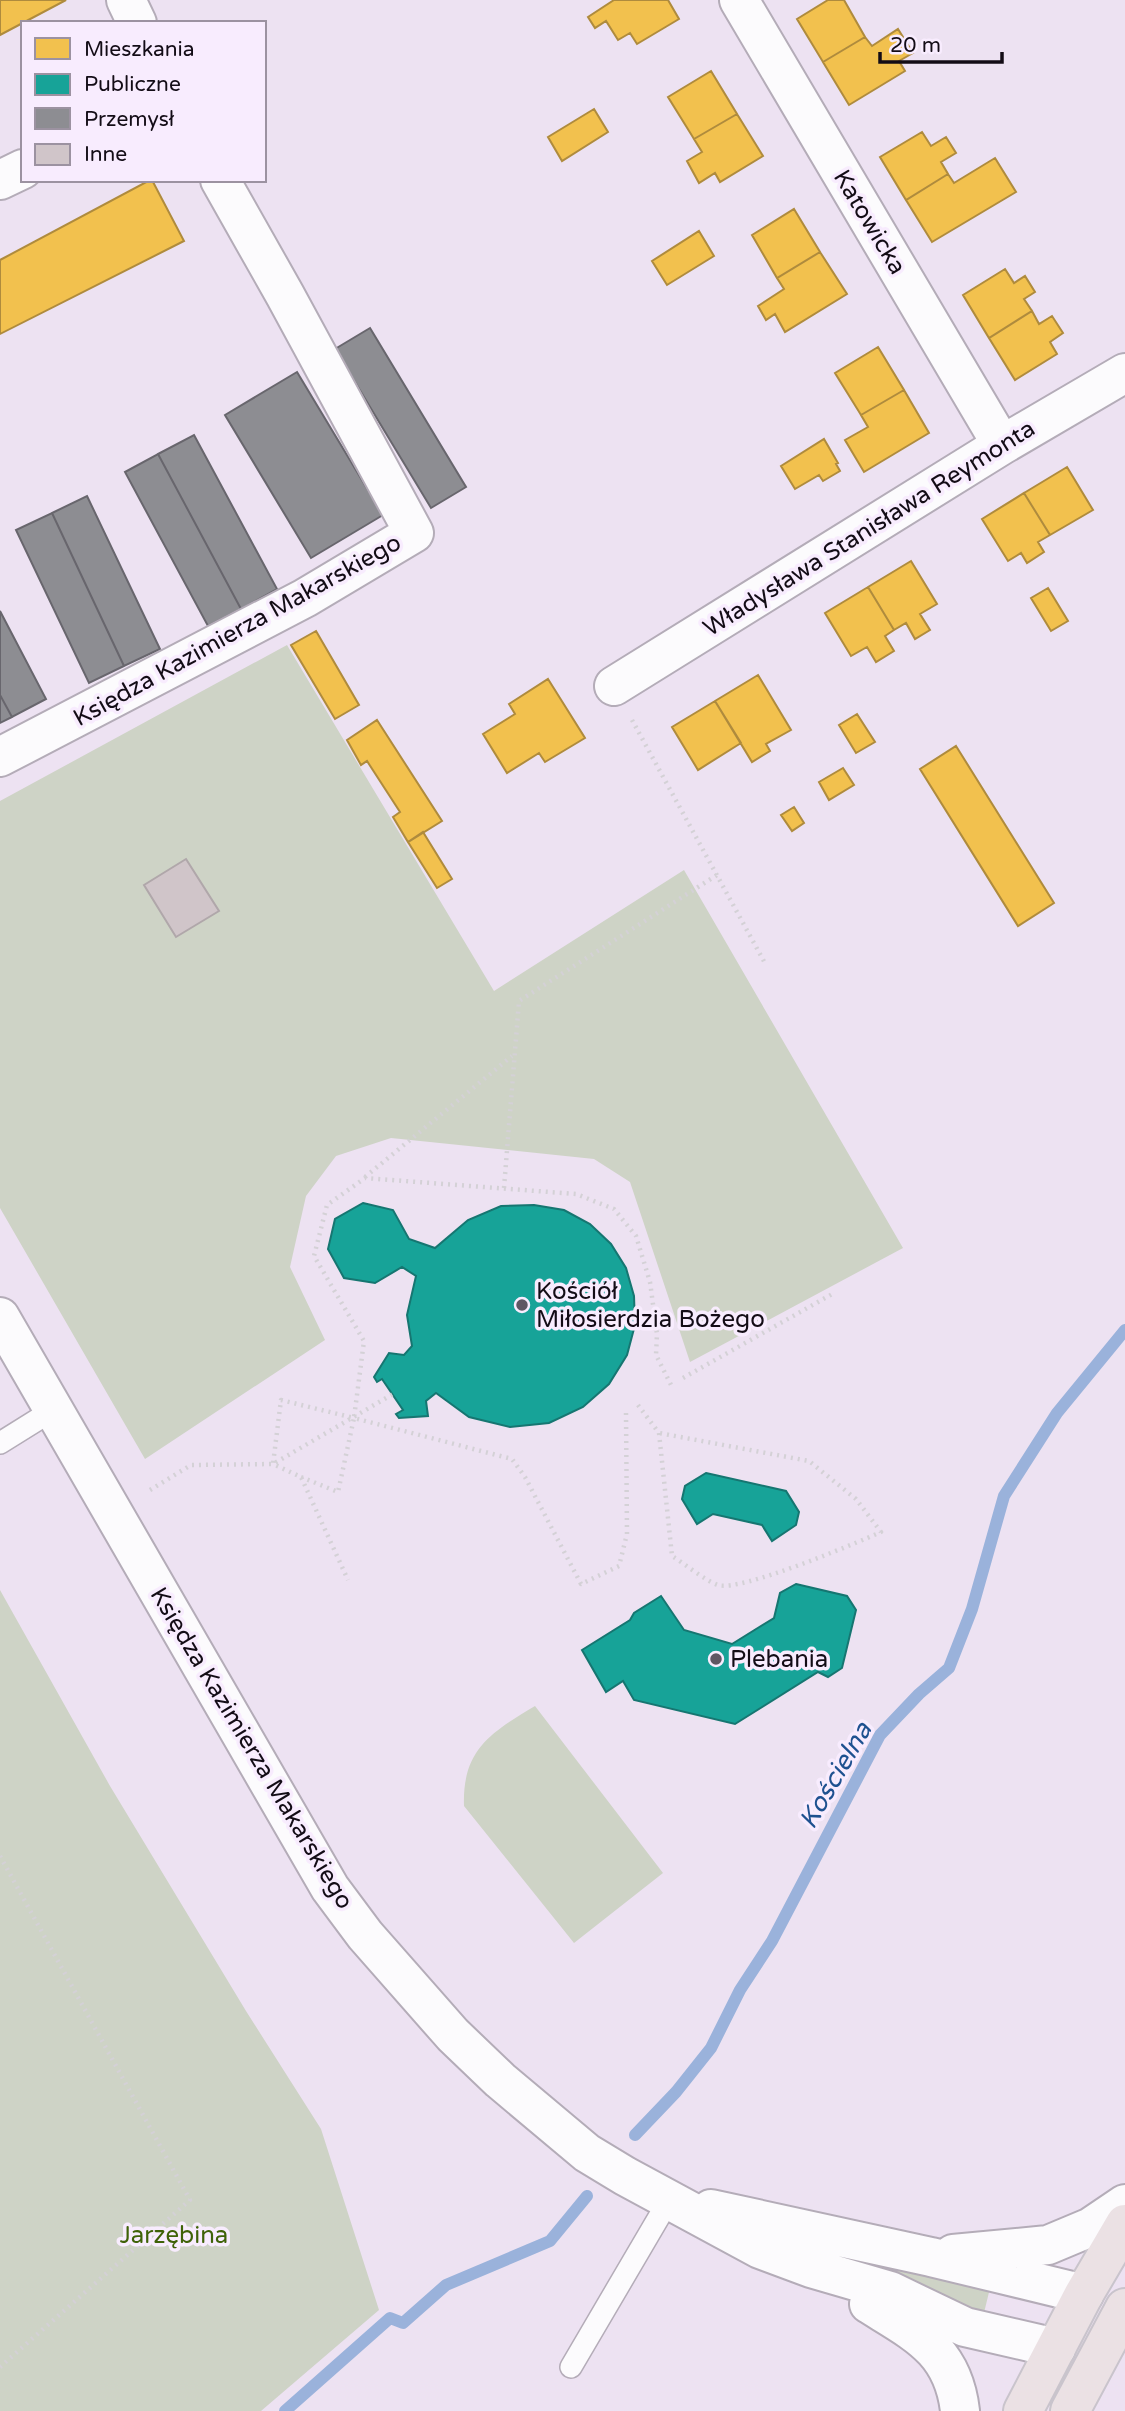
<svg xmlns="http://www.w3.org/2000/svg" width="1125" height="2411" viewBox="0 0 1125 2411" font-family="'Varela Round',sans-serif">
  <rect width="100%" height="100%" fill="#ede2f2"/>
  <!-- green -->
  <path fill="#ced3c6" d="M287 645 494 991 684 870 903 1248 690 1362 630 1182 594 1159 391 1138 336 1156 306 1196 290 1267 325 1340 145 1459 0 1208V801Z
    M0 1590 110 1786 246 2011 321 2129 379 2310 261 2411H0Z
    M535 1706 663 1873 574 1943 464 1806C462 1749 492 1732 535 1706Z
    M853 2259 990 2288 983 2317Z"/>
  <!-- homes -->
  <path fill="#f2c14e" stroke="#af8b3d" stroke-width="2" d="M0 0H66L0 35Z
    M614 0H668L679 19 637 44 630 33 618 40 606 21 595 28 588 17Z
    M828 0H844L865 37 823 62 797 19Z
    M898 29 913 53 899 61 905 71 849 105 823 62 865 37 872 46Z
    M711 71 737 114 694 139 668 97Z
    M594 109 608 132 562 161 548 137Z
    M737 114 763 156 720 182 715 173 699 183 687 161 702 152 694 139Z
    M922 132 931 146 946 137 956 153 941 162 948 174 906 200 880 157Z
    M995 158 1016 192 932 242 906 200 948 174 954 183Z
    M150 180H152L184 241 0 334V260Z
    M794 209 820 252 777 278 752 235Z
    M699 231 714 256 667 285 652 261Z
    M820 252 847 294 785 332 775 314 766 320 758 306 784 289 777 278Z
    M1005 269 1014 283 1025 276 1035 292 1024 299 1032 311 989 338 963 295Z
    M1032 311 1039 324 1052 316 1063 333 1050 342 1057 354 1015 380 989 338Z
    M878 347 904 390 861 415 835 373Z
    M904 390 929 433 864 472 845 440 868 427 861 415Z
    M824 439 838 463 836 464 840 471 823 481 819 475 795 489 781 466Z
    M1067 467 1093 510 1050 535 1024 493Z
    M1024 493 1050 535 1038 542 1044 552 1027 563 1021 553 1008 561 982 519Z
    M911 561 937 604 920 614 930 630 915 639 906 623 894 630 868 587Z
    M868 587 894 630 885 636 894 651 876 662 867 647 851 656 825 613Z
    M1048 588 1068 621 1051 631 1031 598Z
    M316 631 359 705 335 719 291 645Z
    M758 675 791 730 766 744 770 751 752 762 715 701Z
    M548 679 585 738 545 762 539 753 507 773 483 734 515 714 509 704Z
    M715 701 741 743 698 770 672 727Z
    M857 714 875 742 856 753 839 725Z
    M377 720 442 821 408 842 393 817 400 812 367 761 361 765 347 740Z
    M956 746 1054 903 1018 926 920 769Z
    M843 768 854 785 829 800 819 782Z
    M794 807 804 823 792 831 781 815Z
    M423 832 452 879 437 888 408 842Z"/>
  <!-- public -->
  <path fill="#17a398" stroke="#167671" stroke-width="2" d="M363 1203 393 1210 409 1239 435 1248 468 1220 501 1206 534 1205 564 1210 590 1224 611 1244 626 1268 634 1296 635 1325 627 1355 609 1384 583 1407 549 1423 510 1427 469 1417 436 1393 426 1401 428 1416 399 1418 396 1414 403 1410 382 1379 377 1382 374 1377 389 1353 404 1355 412 1346 407 1315 416 1276 402 1267 375 1283 344 1278 328 1249 335 1219Z
    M706 1473 786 1491 799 1512 796 1525 772 1541 762 1525 713 1514 697 1524 682 1499 685 1486Z
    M796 1584 847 1596 856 1610 842 1668 828 1677 818 1672 735 1724 634 1700 623 1681 606 1692 582 1650 630 1620 634 1613 661 1596 684 1630 732 1644 774 1618 780 1593Z"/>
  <!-- industry -->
  <path fill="#8d8d92" stroke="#68666d" stroke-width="2" d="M370 328 466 487 431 508 335 349Z
    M297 372 383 515 311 558 225 415Z
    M194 435 277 589 241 609 158 454Z
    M158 454 241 609 208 626 125 472Z
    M87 496 160 649 124 666 52 513Z
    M52 513 124 666 89 683 16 530Z
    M0 611 46 699 12 717 0 695Z
    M0 695 12 717 0 723Z"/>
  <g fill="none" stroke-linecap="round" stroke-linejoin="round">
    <!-- stream -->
    <path stroke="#9ab2db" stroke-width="12" d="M635 2135 676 2092 711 2048 740 1990 772 1941 880 1735 919 1694 949 1668 972 1609 1004 1496 1057 1413 1125 1330
      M285 2411 390 2318 403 2323 446 2285 550 2241 587 2196"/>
  </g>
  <!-- building -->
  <path fill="#d0c5c9" stroke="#b0a7aa" stroke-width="2" d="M186 859 219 911 176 937 144 885Z"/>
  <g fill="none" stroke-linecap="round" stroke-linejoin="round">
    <defs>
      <path id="service" d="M0 1443 53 1410
        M571 2367 669 2200"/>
      <path id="minor" d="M126 0 137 23
        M739 0 1002 445
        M0 180 23 169
        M614 686 1002 445 1125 373
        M0 757 305 598 414 533 285 295 220 180"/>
      <path id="tertiary" d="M0 1317 330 1888 365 1935 453 2035 500 2080 587 2153 625 2176 760 2249 811 2268 890 2291 965 2327 1056 2348
        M711 2209 931 2257 1084 2294
        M953 2254 1048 2245 1091 2227 1125 2204
        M869 2304C917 2334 953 2350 960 2411"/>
      <path id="primary" d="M1023 2411 1084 2294 1125 2224
        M1070 2411 1125 2308"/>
    </defs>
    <!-- service casing -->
    <use href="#service" stroke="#b4acb8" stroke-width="24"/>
    <!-- minor casing -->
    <use href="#minor" stroke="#b4acb8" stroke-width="42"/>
    <!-- tertiary casing -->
    <use href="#tertiary" stroke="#b4acb8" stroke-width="42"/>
    <!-- primary casing -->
    <use href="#primary" stroke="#c9c4cc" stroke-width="42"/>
    <!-- path -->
    <path stroke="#d4d1d6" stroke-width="4.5" stroke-dasharray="2 5" stroke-linecap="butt" d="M632 720 766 965
      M365 1177 512 1056
      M504 1188 519 1001 717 875
      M683 1378 834 1293
      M638 1405 659 1433 672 1556C685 1564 704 1580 718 1585 740 1592 854 1544 881 1532L856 1499 809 1461 659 1433
      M626 1413 627 1534 619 1566 581 1584 525 1477 512 1459 354 1418 364 1341 314 1256 327 1205 365 1178 576 1194 614 1209 636 1236 650 1282 657 1334 656 1355 671 1385
      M301 1477 338 1492 354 1418 281 1400 273 1464 301 1477 348 1580
      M150 1490 191 1465 273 1464 393 1394
      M0 1856 190 2200 0 2367"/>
    <!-- service -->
    <use href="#service" stroke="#fcfbfd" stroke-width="21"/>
    <!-- minor -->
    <use href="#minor" stroke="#fcfbfd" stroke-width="38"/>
    <!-- tertiary -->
    <use href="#tertiary" stroke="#fcfbfd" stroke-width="38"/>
    <!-- primary -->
    <use href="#primary" stroke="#ebe1e4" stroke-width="38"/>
  </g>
  <!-- markers -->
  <g fill="#5f5763" stroke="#f8ecfe" stroke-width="2.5">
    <circle cx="522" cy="1305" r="7"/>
    <circle cx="716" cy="1659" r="7"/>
  </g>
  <g text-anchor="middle" stroke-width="7" stroke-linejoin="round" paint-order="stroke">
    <!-- street labels -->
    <g font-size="24" fill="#130c16" stroke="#f8ecfe">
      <text transform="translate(870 222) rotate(59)" y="8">Katowicka</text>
      <text transform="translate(869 528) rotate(-32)" y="8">Władysława Stanisława Reymonta</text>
      <text transform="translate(237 630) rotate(-29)" y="8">Księdza Kazimierza Makarskiego</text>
      <text transform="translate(252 1748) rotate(59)" y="8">Księdza Kazimierza Makarskiego</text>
    </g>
    <!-- poi labels -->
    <g font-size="24" fill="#130c16" stroke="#f8ecfe" text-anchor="start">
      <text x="536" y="1299">Kościół<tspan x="536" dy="28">Miłosierdzia Bożego</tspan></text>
      <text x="730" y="1667">Plebania</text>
    </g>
    <!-- park labels -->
    <g font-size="24" fill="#3f6208" stroke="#f8ecfe">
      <text x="174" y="2243">Jarzębina</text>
    </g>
    <!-- water labels -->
    <g font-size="26" font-style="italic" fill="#1e5190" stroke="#f8ecfe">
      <text transform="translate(835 1775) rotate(-60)" y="9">Kościelna</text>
    </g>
  </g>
  <!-- legend -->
  <rect x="21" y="21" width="245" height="161" fill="#f8ecfe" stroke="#9c92a1" stroke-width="2"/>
  <rect x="35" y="38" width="35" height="21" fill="#f2c14e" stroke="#9c92a1" stroke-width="2"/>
  <text x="84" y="56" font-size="21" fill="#130c16">Mieszkania</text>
  <rect x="35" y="74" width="35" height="21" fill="#17a398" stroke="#9c92a1" stroke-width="2"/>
  <text x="84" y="91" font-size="21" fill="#130c16">Publiczne</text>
  <rect x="35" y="108" width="35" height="21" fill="#8d8d92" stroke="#9c92a1" stroke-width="2"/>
  <text x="84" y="126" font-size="21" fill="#130c16">Przemysł</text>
  <rect x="35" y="144" width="35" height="21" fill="#d0c5c9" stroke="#9c92a1" stroke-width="2"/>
  <text x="84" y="161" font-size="21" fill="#130c16">Inne</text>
  <!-- scale -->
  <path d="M880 52v10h122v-10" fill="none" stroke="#130c16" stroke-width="3.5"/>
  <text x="890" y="52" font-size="21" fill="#130c16" stroke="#f8ecfe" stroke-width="5" paint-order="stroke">20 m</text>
</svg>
